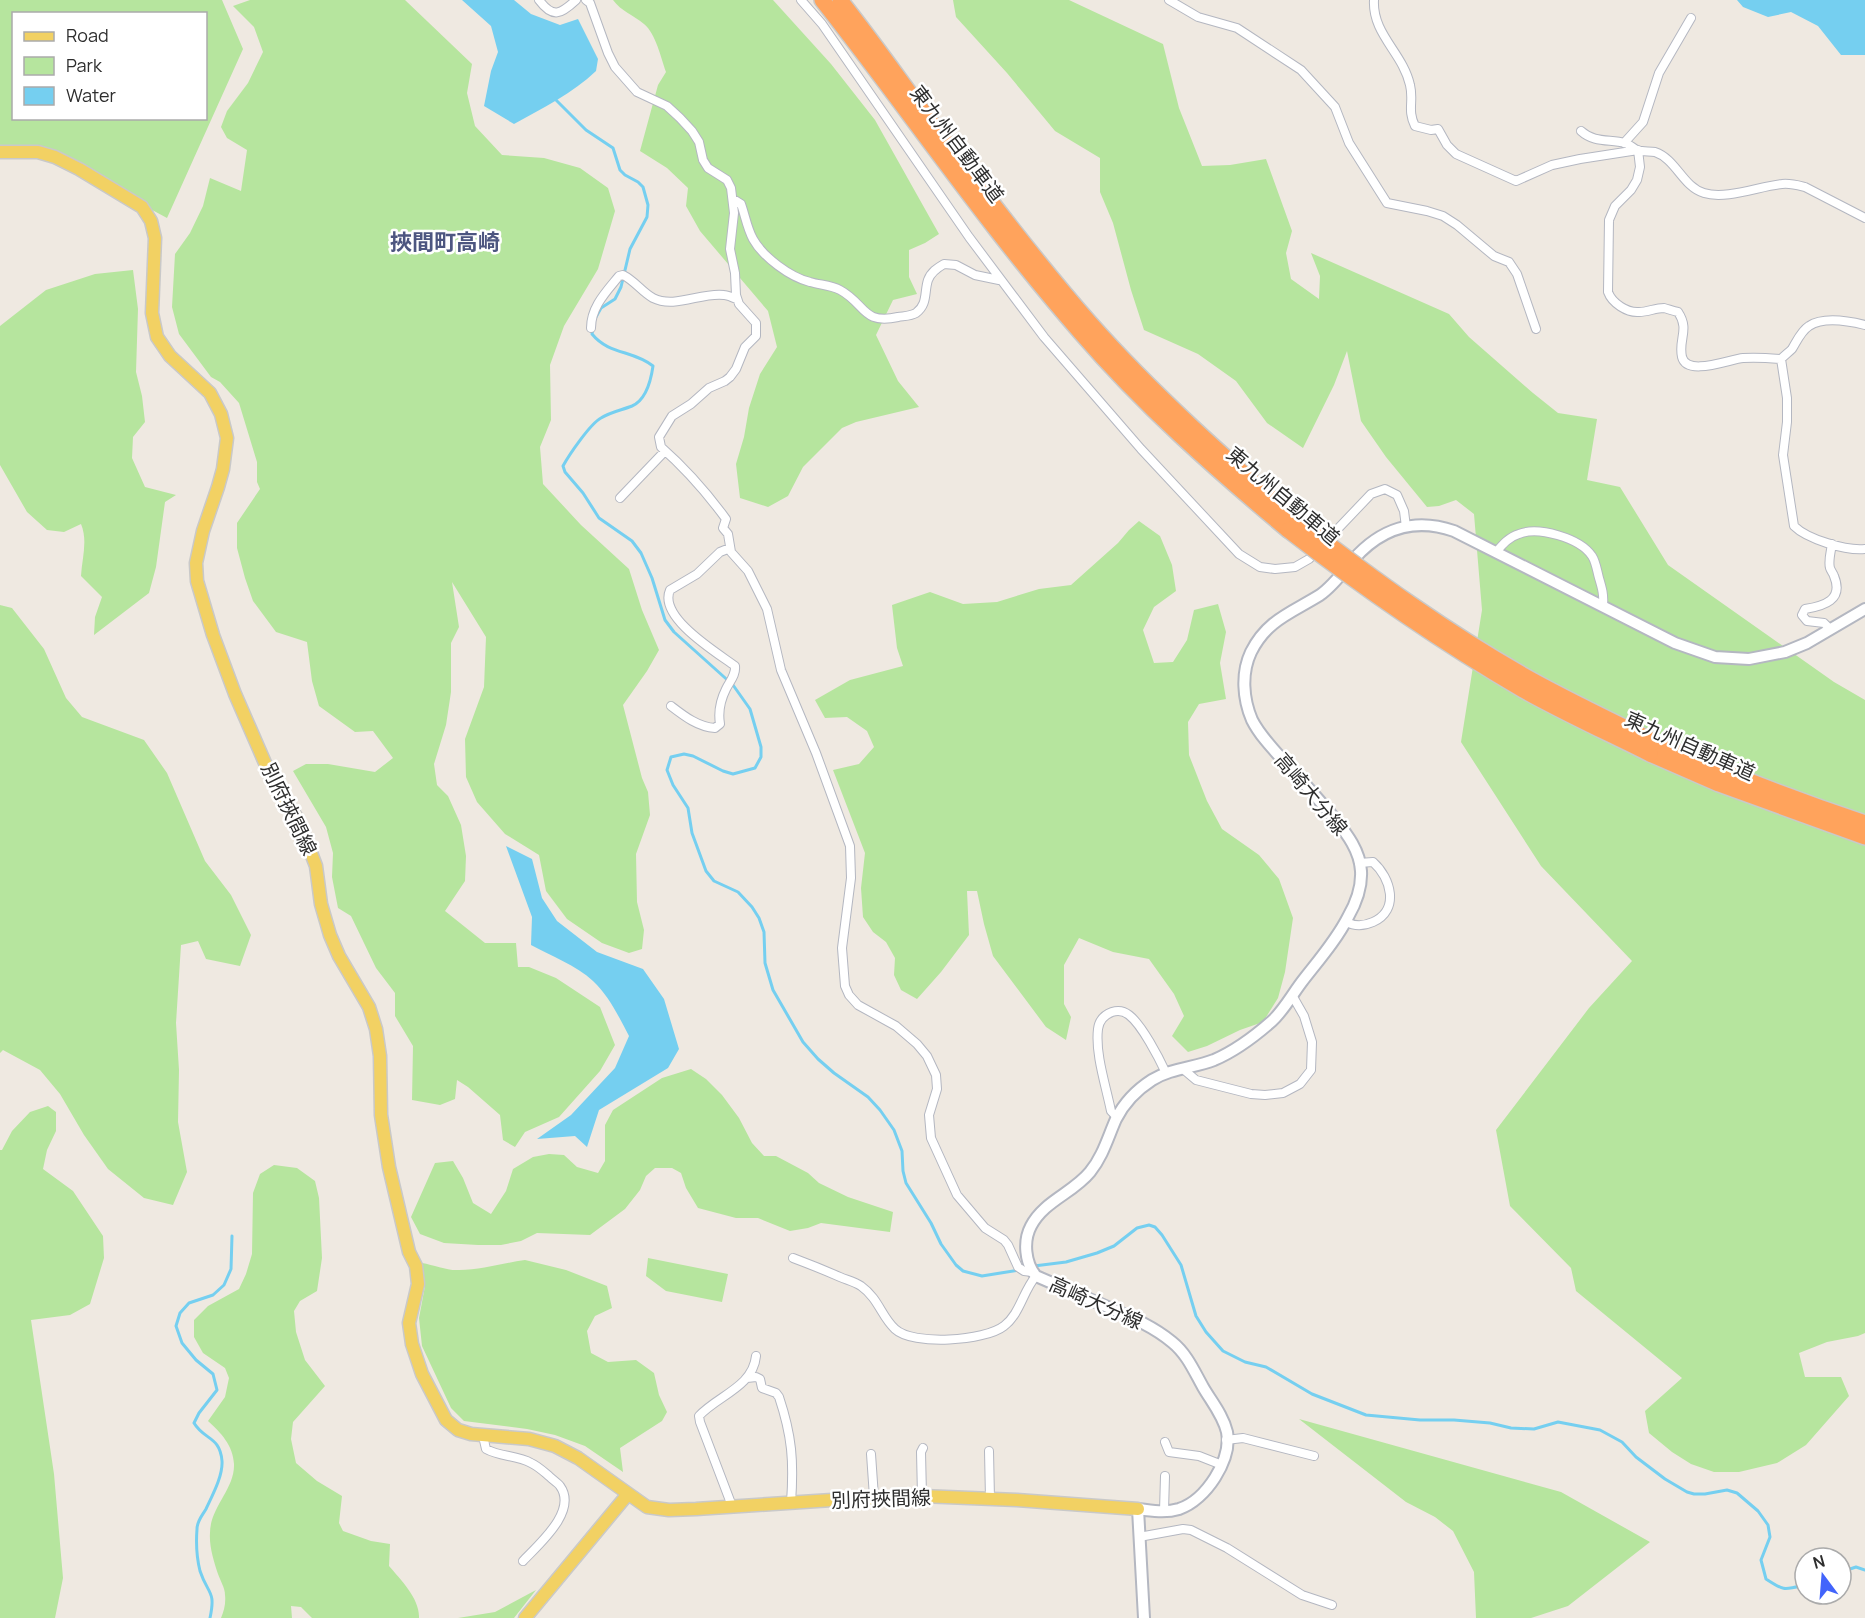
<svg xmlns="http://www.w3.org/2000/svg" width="1865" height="1618" viewBox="0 0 1865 1618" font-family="Manrope,'Noto Sans JP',sans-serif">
  <rect width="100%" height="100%" fill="#efe9e1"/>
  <!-- green -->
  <path fill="#b6e59e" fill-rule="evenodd" d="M0 0H222L243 49 167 218 91 177 38 152 0 153ZM14 14H206V118H14Z
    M250 0H405L472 64 467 93 475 126 502 155 544 158 580 168 608 188 615 211 598 269 564 326 550 365 551 420 540 447 543 484 581 525 629 569 642 610 659 650 647 671 623 705 642 778 648 792 650 815 636 854 637 902 644 930 642 949 629 953 602 943 567 919 546 891 539 855 505 834 477 802 466 777 465 739 484 687 486 637 452 582 459 627 451 643V692L446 725 434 764 437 785 448 796 461 825 466 856 465 881 445 911 485 943H516L518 967H529L556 978 600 1007 615 1045 600 1071 559 1117 525 1132 515 1147 503 1140 500 1115 468 1087 457 1080 455 1099 440 1105 412 1100 413 1046 395 1016V993L376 968 351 916 338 908 332 877 333 853 326 827 293 771 306 764H328L375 772 393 758 373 731 355 732 319 706 312 681 307 642 276 632 253 601 245 578 237 548V523L260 489 257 482V462L239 403 220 382 211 377 179 334 172 307 175 254 190 233 203 206 210 178 241 191 247 150 227 138 221 127 227 111 248 83 263 52 254 27 233 6Z
    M613 0H773L831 64 875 120 939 234 925 243 909 250V277L917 294 893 300 876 335 898 381 919 407 856 422 842 428 803 467 788 496 768 507 740 498 736 464 744 437 749 408 760 374 777 347 768 311 700 231 686 206 688 188 667 168 640 151 658 85 666 72C661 58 656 34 644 24 633 15 621 11 613 0Z
    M953 0H1069L1163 44 1179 108 1202 166 1230 165 1266 159 1292 231 1286 253 1291 279 1319 299 1320 276 1311 253 1449 314 1469 337 1533 393 1558 413 1597 419 1587 480 1620 487 1668 565 1834 682 1865 700V1333L1858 1336 1827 1342 1799 1353 1805 1377H1841L1849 1396 1806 1445 1777 1463 1739 1472H1714L1691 1464 1672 1452 1649 1433 1645 1411 1682 1378 1576 1291 1571 1268 1510 1206 1496 1130 1589 1008 1632 961 1541 866 1461 742 1482 610 1474 514 1456 500 1439 506 1427 507 1386 457 1361 421 1347 351 1334 385 1303 448 1267 423 1236 381 1198 354 1144 330 1131 290 1113 223 1100 192V158L1055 131 1007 73 956 17Z
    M133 270 138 309 136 372 142 396 145 422 133 437 132 458 145 487 176 495 165 502 156 567 149 593 94 635 95 617 102 597 81 576C82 558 88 541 81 524L64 532 47 530 27 512 0 465V326L46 290 95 274Z
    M1139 521 1160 536 1172 565 1176 591 1154 607 1143 630 1154 663 1173 662 1187 640 1194 610 1218 604 1226 632 1220 663 1226 699 1199 704 1188 722 1189 755 1207 801 1222 829 1259 855 1279 879 1293 918 1285 972 1278 998 1263 1022 1240 1030 1207 1046 1188 1052 1172 1036 1184 1016 1174 994 1149 959 1113 952 1079 938 1064 965V1004L1071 1017 1066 1040 1046 1027 993 956 984 924 977 891H967L969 935 941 972 917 999 901 990 894 975 895 958 886 942 873 932 863 917 861 888 865 853 833 770 859 764 874 747 867 731 847 717 825 718 815 700 850 680 903 666 897 648 892 605 930 592 963 604 997 602 1039 589 1071 585 1118 543 1129 530Z
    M0 605 12 608 44 649 66 698 82 717 144 740 167 773 205 861 231 895 251 935 240 966 206 959 198 941 181 945 176 1023 179 1070 178 1122 187 1172 173 1205 144 1198 108 1169 84 1135 60 1094 40 1070 3 1050 0 1053Z
    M691 1069 706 1079 722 1095 739 1118 752 1143 764 1156H776L808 1173 819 1183 848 1197 893 1212 890 1232 821 1223 808 1228 790 1231 758 1218H736L698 1208 686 1188 681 1173 672 1168H655L646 1176 640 1190 625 1209 590 1235 537 1233 521 1241 501 1245H478L444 1243 420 1234 411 1217 435 1163 453 1161 463 1178 473 1203 491 1214 506 1191 513 1169 533 1157 549 1154 564 1155 577 1167 598 1173 605 1161V1125L613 1110 662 1078Z
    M48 1106 56 1112V1131L47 1150 43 1169 73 1191 103 1236 104 1258 90 1304 70 1315 31 1320 54 1474 63 1578 55 1618H0V1150H2L12 1131 30 1112Z
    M274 1165 297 1168 315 1181 319 1198 322 1258 317 1291 300 1301 294 1311 296 1332 305 1360 325 1386 293 1422 291 1439 296 1463 317 1481 342 1496 339 1523 343 1531 371 1541 390 1544 389 1566C401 1580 420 1599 419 1618H312L301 1607 291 1606 292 1618H221C224 1611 226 1603 225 1595 225 1588 220 1580 218 1574 214 1562 209 1546 210 1533 210 1507 235 1489 234 1464 233 1445 221 1433 208 1421L225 1397 229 1378 225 1368 203 1353 194 1337V1320L208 1306 239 1289 246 1274 252 1254 253 1193 260 1174Z
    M648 1258 728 1274 722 1302 666 1291 646 1276Z
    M525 1260 566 1270 607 1286 612 1308 595 1316 587 1331 591 1353 608 1362 636 1360 654 1373 659 1395 667 1412 662 1421 620 1448 623 1472 585 1446 555 1435 527 1429 464 1421 451 1408 422 1346 419 1318 425 1286 422 1263C434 1265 448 1271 459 1270 481 1270 503 1263 525 1260Z
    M1299 1419 1561 1492 1650 1542 1568 1606 1531 1618H1476L1474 1572 1453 1531 1435 1517 1406 1502Z
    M536 1590 514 1618H458L495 1612Z"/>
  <!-- water -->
  <path fill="#75cff0" d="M462 0H514L531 14 560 25 578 19 598 59 596 71C573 93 543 108 514 124L484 106 491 71 498 52 491 26Z
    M1737 0H1865V55H1841L1818 26 1791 12 1768 17 1743 7Z
    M506 846 532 859 542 898 557 921 597 952 643 969 664 999 679 1049 668 1068 599 1110 587 1147 575 1136 537 1139 571 1115 615 1068 629 1036C619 1017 609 996 593 981 576 965 551 956 531 945L532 917Z"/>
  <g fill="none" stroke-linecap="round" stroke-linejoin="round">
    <!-- stream -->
    <path stroke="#75cff0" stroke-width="3" d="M555 99 586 130 613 148 620 170 625 175 638 182 643 187 648 205 647 217 630 249 621 287 615 299 601 308 596 317
      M593 329 592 334C609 355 633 350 653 366 651 380 646 400 632 406 622 410 610 412 601 418 590 424 569 455 563 466L565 472 583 493 599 518 632 541 641 553 652 578 665 620 674 632 733 685 750 709 761 747V757L755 768 733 774 723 771 693 756 684 754 671 757 667 770 673 785 688 808 692 833 706 871 714 881 738 892 752 907 759 918 764 932 765 963 773 990 803 1042 818 1059 834 1073 868 1097 880 1110 894 1130 902 1151 903 1171 906 1183 931 1223 941 1244 956 1265 963 1271 982 1276 1019 1270
      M1034 1266 1066 1262 1097 1253 1114 1246 1137 1228 1149 1225 1155 1227 1162 1235 1181 1265 1196 1316 1206 1332 1223 1351 1245 1362 1266 1367 1312 1394 1366 1415 1420 1420H1454L1490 1423 1511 1428 1534 1429 1558 1422 1600 1430 1622 1442 1636 1457 1665 1479 1687 1492 1694 1494H1705L1727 1490 1737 1493 1758 1511 1768 1525 1770 1537 1761 1560 1766 1579C1784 1591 1784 1590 1805 1585
      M1841 1572 1856 1567 1865 1570
      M210 1618C216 1590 208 1595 200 1571 197 1559 196 1542 197 1529 197 1521 202 1516 206 1509 212 1496 223 1476 222 1461 220 1436 204 1440 194 1423L199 1413 217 1390 213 1374 196 1360 182 1343 176 1326 180 1313 189 1303 213 1295 224 1285 231 1269 232 1236"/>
    <defs>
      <path id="minor" d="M539 0C553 19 561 14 576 0
        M586 0 590 3 608 53 615 67 637 92 667 106 680 118 692 131 699 142 703 160 708 168 727 180 731 188 734 213 730 249 735 273 736 295 739 304 756 323V336L745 347 736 369 730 377 725 381 709 388 691 404 672 416 659 437 661 447C686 469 707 493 726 519L723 528 728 534 731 552 748 571 767 609 781 670 816 753 850 846 851 878 842 948 845 986 849 995 858 1005 896 1026 917 1044 927 1056 936 1075 937 1089 929 1115 931 1138 957 1195 985 1228 1004 1240 1008 1245 1018 1267 1024 1271 1032 1272
        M801 0 822 24 969 237 1044 337 1141 449 1239 554 1260 567 1275 569 1295 567 1309 559 1371 494 1385 489 1397 495 1404 511 1406 527
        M1169 0 1198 17 1237 28 1301 70 1335 107 1349 143 1387 203 1427 211 1443 216 1457 225 1494 256 1509 262 1517 274 1536 329
        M1374 0C1372 34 1403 53 1410 85 1414 101 1407 110 1415 126L1431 130 1438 129 1447 145 1456 154 1516 181 1552 165 1580 159 1638 150 1640 167 1637 180 1631 190 1615 206 1609 220 1608 292C1612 303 1627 313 1639 312 1648 312 1655 308 1664 308 1668 309 1673 311 1678 312 1690 330 1678 339 1682 357 1687 377 1730 359 1743 358 1756 357 1769 358 1781 359 1785 355 1789 352 1792 349 1797 341 1801 331 1809 326 1824 316 1849 321 1865 325
        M1581 131C1594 143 1610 139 1625 143 1629 144 1633 148 1637 150 1643 152 1649 151 1655 152 1676 159 1683 187 1704 193 1726 200 1760 186 1782 184 1790 183 1797 185 1805 187L1865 218
        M1624 143 1643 122 1659 73 1691 18
        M733 199 741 204C745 215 747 228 753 239 763 257 790 277 810 282 820 285 831 285 840 290 866 304 862 325 898 317 904 316 911 316 916 313 928 304 924 292 928 280 931 272 937 268 944 264L956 265 975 275 999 280
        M591 328C591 307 606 292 619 276L623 275C635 281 642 292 653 298 675 309 701 292 724 295 728 295 733 298 737 299
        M1781 359 1787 398V422L1783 455 1794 526C1807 539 1846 551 1865 549
        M620 498 665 451
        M1497 551C1503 544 1509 537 1519 534 1538 526 1580 538 1592 556 1596 562 1597 571 1599 578 1602 588 1604 595 1603 605
        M1830 629 1824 623 1807 621 1802 615 1805 609C1824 606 1844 600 1834 576 1833 573 1831 571 1830 568 1828 561 1831 551 1832 544
        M671 706C684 716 698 727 715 728L720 724C718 712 720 701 726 689 730 681 736 675 735 666 716 652 658 617 670 590L697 574 720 552 730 548
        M1346 922C1356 927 1364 926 1373 922 1400 910 1391 878 1373 862L1359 863
        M1183 1069 1196 1080 1251 1094 1265 1095 1283 1093 1300 1084 1311 1070 1312 1042 1304 1016 1292 995
        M1117 1117 1111 1111C1106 1086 1095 1054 1098 1029 1099 1021 1104 1015 1112 1012 1118 1010 1124 1011 1129 1015 1142 1025 1159 1058 1166 1073
        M793 1258C809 1264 824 1270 840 1277 847 1280 855 1282 861 1286 879 1299 881 1316 895 1329 913 1346 985 1341 1004 1326 1020 1314 1023 1291 1036 1276
        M747 1378 756 1377 760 1379 762 1388 776 1393 779 1397C792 1436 794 1461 791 1503
        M483 1436 486 1449C500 1457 517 1455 531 1463 538 1466 544 1472 550 1477 553 1480 558 1483 560 1486 578 1511 539 1544 523 1561
        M1226 1440 1243 1438 1314 1456
        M1165 1442 1169 1452 1199 1456 1222 1465
        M989 1451 990 1499
        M871 1454 874 1497
        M922 1496 921 1452 923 1448
        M732 1506 700 1422 699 1416C717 1396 753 1387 756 1356
        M1164 1511 1165 1476
        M1139 1537 1183 1529 1191 1530 1227 1548 1302 1595 1332 1605"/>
      <path id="secondary" d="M1144 1618 1138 1509C1152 1511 1166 1513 1179 1509 1206 1500 1232 1460 1227 1432 1223 1415 1211 1401 1203 1387 1194 1371 1187 1354 1172 1342 1154 1327 1133 1318 1112 1309 1087 1298 1061 1287 1036 1276 1025 1263 1023 1241 1031 1226 1044 1201 1073 1193 1090 1172 1103 1156 1108 1137 1116 1119 1124 1103 1138 1089 1152 1080 1171 1068 1194 1068 1214 1060 1235 1051 1255 1036 1272 1021 1283 1011 1292 995 1301 983 1317 962 1336 941 1348 917 1356 903 1362 888 1361 871 1360 851 1347 834 1335 819 1318 798 1300 779 1282 759 1271 747 1259 734 1252 720 1243 699 1241 673 1251 652 1267 620 1291 613 1320 595 1333 586 1343 572 1353 560 1380 529 1414 517 1454 531L1675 643 1715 657 1749 659 1785 652 1807 643 1865 609"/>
      <path id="primary" d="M0 152H38L55 157 79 169 142 207 151 221 155 238 152 313 157 337 170 356 210 393 221 414 227 438 223 469 218 487 203 531 196 563 197 581 213 635 235 694 272 779 299 821 316 866 321 904 330 935 339 956 369 1007 376 1029 380 1056 381 1115 389 1167 409 1252 416 1266 418 1284 409 1323 412 1344 422 1374 446 1420 458 1430 471 1434 529 1439 555 1446 578 1458 647 1507 669 1510 696 1509 832 1500 922 1496 1017 1500 1138 1509
        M525 1618 628 1494"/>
      <path id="motorway" d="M822 0C909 110 988 227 1081 333 1143 405 1215 469 1288 530
        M840 0C876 45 908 92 943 138 990 201 1038 264 1090 323 1153 394 1225 458 1297 520
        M1655 742C1724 772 1793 799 1865 823
        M1650 754 1719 784 1865 837"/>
    </defs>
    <!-- minor casing -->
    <use href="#minor" stroke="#b4b7c1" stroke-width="10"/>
    <!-- secondary casing -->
    <use href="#secondary" stroke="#b4b7c1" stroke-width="14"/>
    <!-- primary casing -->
    <use href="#primary" stroke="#c9c9c9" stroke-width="15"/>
    <!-- motorway casing -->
    <use href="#motorway" stroke="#c9c9c9" stroke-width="18"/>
    <!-- minor -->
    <use href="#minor" stroke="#fff" stroke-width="8"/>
    <!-- secondary -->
    <use href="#secondary" stroke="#fff" stroke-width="10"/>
    <!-- primary -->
    <use href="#primary" stroke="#f2d163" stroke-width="12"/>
    <!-- motorway -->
    <use href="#motorway" stroke="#ffa35c" stroke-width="15"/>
    <defs>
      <path id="motorway-bridge" d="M1297 520C1372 578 1449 634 1532 680 1572 702 1614 722 1655 742
        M1288 530C1363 588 1441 642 1523 690 1564 713 1608 733 1650 754"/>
    </defs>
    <!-- motorway-bridge casing -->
    <use href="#motorway-bridge" stroke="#c9c9c9" stroke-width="18" stroke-linecap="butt"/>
    <!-- motorway-bridge -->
    <use href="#motorway-bridge" stroke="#ffa35c" stroke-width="15"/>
  </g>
  <g text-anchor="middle" stroke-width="5" stroke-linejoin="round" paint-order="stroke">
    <!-- street labels -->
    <g font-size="20" fill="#2e2e2e" stroke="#fff">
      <text transform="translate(957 144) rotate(53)" y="7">東九州自動車道</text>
      <text transform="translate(1283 496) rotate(40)" y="7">東九州自動車道</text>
      <text transform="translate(1690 746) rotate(24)" y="7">東九州自動車道</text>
      <text transform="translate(1311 794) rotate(50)" y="7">高崎大分線</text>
      <text transform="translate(289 809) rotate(64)" y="7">別府挾間線</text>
      <text transform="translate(1096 1303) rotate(24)" y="7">高崎大分線</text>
      <text transform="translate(881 1499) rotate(-2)" y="7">別府挾間線</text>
    </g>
    <!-- quarter labels -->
    <g font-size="22" font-weight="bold" fill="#4d5680" stroke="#fff">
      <text x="445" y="250">挾間町高崎</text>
    </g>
  </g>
  <!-- legend -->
  <rect x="12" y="12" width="195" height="108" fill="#ffffff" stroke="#ababab" stroke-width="1.5"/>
  <rect x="24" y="32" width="30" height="9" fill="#f2d163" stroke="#ababab" stroke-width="1.5"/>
  <text x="66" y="42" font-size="18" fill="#2e2e2e">Road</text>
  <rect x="24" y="57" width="30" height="18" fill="#b6e59e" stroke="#ababab" stroke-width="1.5"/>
  <text x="66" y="72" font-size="18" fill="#2e2e2e">Park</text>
  <rect x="24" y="87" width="30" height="18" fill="#75cff0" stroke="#ababab" stroke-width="1.5"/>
  <text x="66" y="102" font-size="18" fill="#2e2e2e">Water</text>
  <!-- north arrow -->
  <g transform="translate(1823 1576) rotate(344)"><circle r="28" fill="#ffffff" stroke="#ababab" stroke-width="1.5"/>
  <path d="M0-4.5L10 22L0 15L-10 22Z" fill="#4264fb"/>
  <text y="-9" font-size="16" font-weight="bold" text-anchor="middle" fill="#2e2e2e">N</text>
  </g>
</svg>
